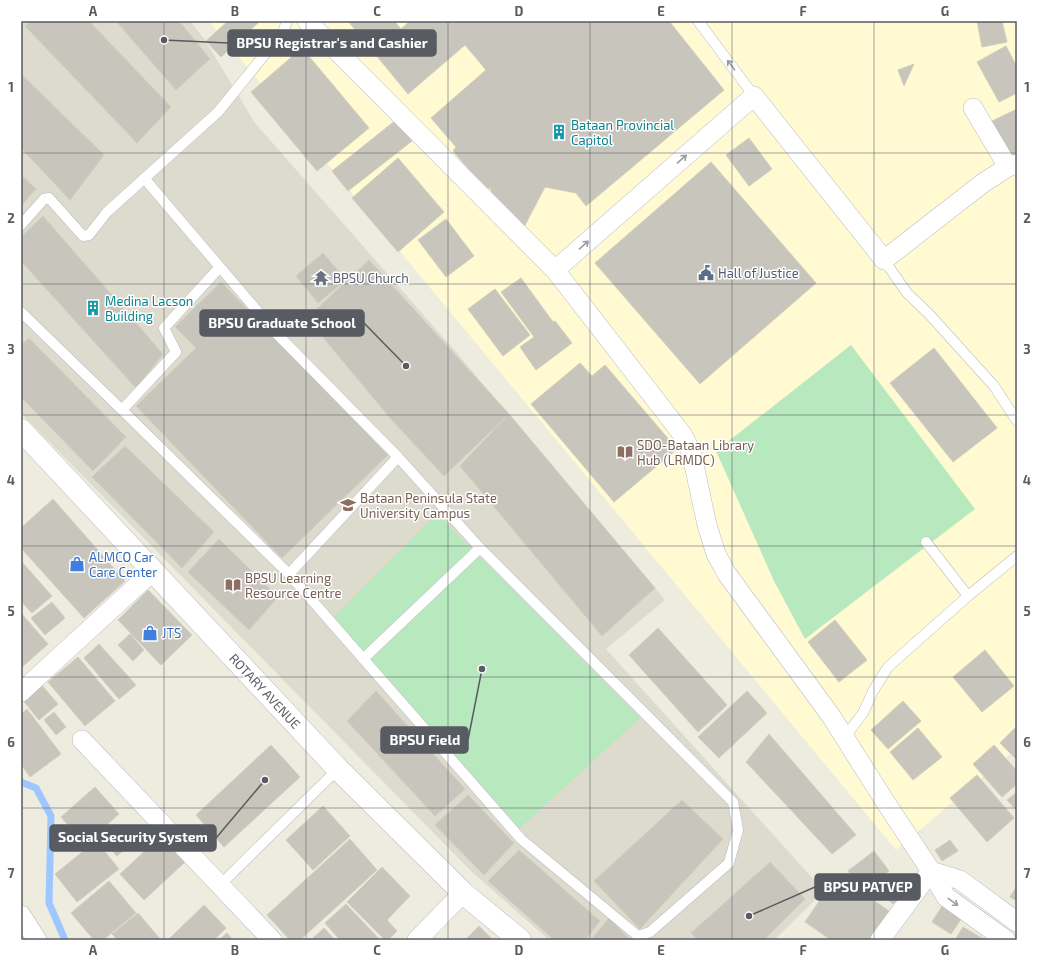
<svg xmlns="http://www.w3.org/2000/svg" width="1038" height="961" viewBox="0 0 1038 961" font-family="'Exo 2',sans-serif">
  <rect width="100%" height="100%" fill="#edecde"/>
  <!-- commercial -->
  <path fill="#fffad2" d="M209 21H1017V748L896 850Z"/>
  <!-- education -->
  <path fill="#dcdbcd" d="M21 21H190L205 40 255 123 456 352 665 600 606 649 824 891 774 940H549L472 872 21 413Z"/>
  <!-- green -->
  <path fill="#b8e8bd" d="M851 345 975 509 805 639 774 581 716 451Z
    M437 514 640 718 518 830 330 621Z"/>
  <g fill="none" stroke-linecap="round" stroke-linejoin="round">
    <!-- stream -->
    <path stroke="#9dc8ff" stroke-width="7" d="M21 782 36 788 51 816 49 903 65 940"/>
  </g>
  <!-- building -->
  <path fill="#c8c5bc" stroke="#d2cebc" d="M31 21H89L171 107 137 143 25 26Z
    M116 21H179L210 59 176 90Z
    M228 21H260L221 57 206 41Z
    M348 21H394L401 29 410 21H669L724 90 586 206 576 193 545 187 524 227 492 194 490 187 487 191 453 151 456 147 431 118 486 70 465 45 408 94Z
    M977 21H1002L1007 42 982 47Z
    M1006 46 1017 67V93L999 102 977 62Z
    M302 48 369 128 317 171 251 92Z
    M914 64 904 86 898 70Z
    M21 74 104 155 70 200 21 148Z
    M1017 109V159L1011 162 992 121Z
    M396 120 412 141 348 191 332 171Z
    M749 138 772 169 749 186 726 155Z
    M398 158 444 212 398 252 352 198Z
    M711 162 816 283 700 384 595 263Z
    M21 175 36 189 21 206Z
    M43 216 163 354 136 388 21 261V237Z
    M446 219 474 256 446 277 418 240Z
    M323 253 346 280 318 303 296 276Z
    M369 260 509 414 444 476 390 418 307 318Z
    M521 278 553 322 555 321 572 343 536 370 520 347 534 337 501 292Z
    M221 282 388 455 282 558 136 406 196 348 175 327Z
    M495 289 530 335 503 356 468 309Z
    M29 338 126 437 93 471 21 397V345Z
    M934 348 997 428 953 462 890 383Z
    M580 363 592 376 605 365 677 449 614 502 531 404Z
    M509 414 655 588 602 636 460 466Z
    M125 446 214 532 182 568 92 477Z
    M53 499 125 581 84 618 21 548V528Z
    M219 539 278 597 249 630 188 572Z
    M21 561 52 596 32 613 21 601Z
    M148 590 192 635 161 665 118 620Z
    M52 602 65 618 45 635 31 618Z
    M21 613 48 644 21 668Z
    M835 620 867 660 839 682 808 642Z
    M658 628 727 705 698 732 629 655Z
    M130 634 144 650 133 661 118 645Z
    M99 644 136 685 119 699 84 658Z
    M985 650 1014 686 982 712 953 677Z
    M78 657 115 701 85 726 48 682Z
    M40 683 58 704 39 720 22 699Z
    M376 691 465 789 435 816 347 721Z
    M747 691 767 713 719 758 698 737Z
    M903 701 921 721 888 749 871 730Z
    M27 709 61 754 30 777 21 764V714Z
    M54 712 66 727 56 735 44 720Z
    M1017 726V760L1000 743Z
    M918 728 942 757 913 780 890 752Z
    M769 734 856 835 832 854 746 762Z
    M271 745 300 777 224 847 196 815Z
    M994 745 1017 771V784L1002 797 973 764Z
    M977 775 1014 818 987 842 950 798Z
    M95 787 119 814 85 844 61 817Z
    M1017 792V811L1007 800Z
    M468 795 514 843 484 875 435 825Z
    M682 800 723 839 640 929 594 881Z
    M323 806 350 836 313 870 286 840Z
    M113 824 131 844 117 856 100 837Z
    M161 836 185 862 144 900 120 874Z
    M350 839 377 870 300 940H290L267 915Z
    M950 840 958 851 942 861 935 850Z
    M96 841 119 869 77 902 55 874Z
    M519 850 600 921 585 940H554L488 881Z
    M874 851 889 871 863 890 848 871Z
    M770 862 805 899 764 940H698L691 933Z
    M382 867 410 896 387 920 397 931 388 940H385L347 902Z
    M891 873 908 889 893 904 876 889Z
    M837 875 889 911 870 940H831L805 922Z
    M109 881 136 913 103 940H94L71 913Z
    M1017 886V901L1010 897Z
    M944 903 963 916 951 934 932 922Z
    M346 904 380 940H340L325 923Z
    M204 905 226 928 214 940H170L169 939Z
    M138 913 161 940H118L112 934Z
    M609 918 630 940H591Z
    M479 926 493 940H469L467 938Z
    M963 927 985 940H955Z
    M324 928 335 940H311Z
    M227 933 233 940H219Z"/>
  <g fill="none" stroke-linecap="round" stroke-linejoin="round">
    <defs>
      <path id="service" d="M698 21 754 96
        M144 178 277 334 398 457 289 574 122 410 176 352 164 328 220 267
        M21 225 44 199 49 198 83 236 89 235 107 212 218 112 283 32 287 21
        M884 260 907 293 929 314 994 386 1017 421
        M21 312 122 410
        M926 542 968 596
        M289 574 521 839 638 936 650 932 729 863 738 830 733 802 480 548 398 457
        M363 659 480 548
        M845 737 863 713 873 691 888 667 968 596 1017 556
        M220 885 338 769"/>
      <path id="minor" d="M307 21 555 270 682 434 691 451 707 525 716 554 727 574 831 716 886 803 931 871 946 897 1006 940
        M973 108 1008 167
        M555 270 754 96 884 260 983 183 1008 167 1017 164
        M21 692 153 571
        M82 740 272 940
        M931 871 960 880 1017 922
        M21 915 37 940
        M417 940 463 893
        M880 940 931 871"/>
      <path id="secondary" d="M21 430 338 769 463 893 520 940"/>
    </defs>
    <!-- service casing -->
    <use href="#service" stroke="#babcc3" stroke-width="11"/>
    <!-- minor casing -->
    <use href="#minor" stroke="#babcc3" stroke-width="20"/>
    <!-- secondary casing -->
    <use href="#secondary" stroke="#babdc5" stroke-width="23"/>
    <!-- service -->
    <use href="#service" stroke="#fff" stroke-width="10"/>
    <!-- minor -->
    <use href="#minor" stroke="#fff" stroke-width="19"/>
    <!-- secondary -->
    <use href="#secondary" stroke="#fff" stroke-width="22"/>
  </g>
  <!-- one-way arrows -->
  <defs><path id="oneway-shaft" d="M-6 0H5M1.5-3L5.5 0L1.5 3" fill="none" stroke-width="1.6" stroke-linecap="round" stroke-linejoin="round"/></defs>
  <g stroke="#9b9da1">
    <use href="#oneway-shaft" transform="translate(731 65) rotate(-127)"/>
    <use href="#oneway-shaft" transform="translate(682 159) rotate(-41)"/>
    <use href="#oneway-shaft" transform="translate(584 245) rotate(-41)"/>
    <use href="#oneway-shaft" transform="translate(953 902) rotate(36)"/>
  </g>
  <!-- grid -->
  <path fill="none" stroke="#585b62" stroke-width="1" stroke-opacity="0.55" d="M164 21V940M306 21V940M448 21V940M590 21V940M732 21V940M874 21V940M21 153H1017M21 284H1017M21 415H1017M21 546H1017M21 677H1017M21 808H1017"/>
  <!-- icons -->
  <defs>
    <symbol id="building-bare" viewBox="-9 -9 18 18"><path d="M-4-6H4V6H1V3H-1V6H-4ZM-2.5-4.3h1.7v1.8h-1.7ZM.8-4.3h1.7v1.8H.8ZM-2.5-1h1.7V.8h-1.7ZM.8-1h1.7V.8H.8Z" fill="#0f9aa8" stroke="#fff" stroke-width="2.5" paint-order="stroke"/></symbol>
    <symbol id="civic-bare" viewBox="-9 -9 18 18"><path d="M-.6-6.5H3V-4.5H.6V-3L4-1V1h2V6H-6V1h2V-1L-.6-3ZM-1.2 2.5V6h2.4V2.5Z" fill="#5c6f8a" stroke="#fff" stroke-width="2.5" paint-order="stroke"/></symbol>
    <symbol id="temple-bare" viewBox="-9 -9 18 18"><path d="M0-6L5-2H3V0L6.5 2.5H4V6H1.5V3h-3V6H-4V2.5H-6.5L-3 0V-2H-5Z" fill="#6b7280" stroke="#fff" stroke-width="2.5" paint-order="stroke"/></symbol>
    <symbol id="library-bare" viewBox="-9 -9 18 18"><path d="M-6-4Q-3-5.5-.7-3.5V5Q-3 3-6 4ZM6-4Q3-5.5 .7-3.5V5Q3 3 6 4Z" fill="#8d6e63" stroke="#fff" stroke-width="2.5" paint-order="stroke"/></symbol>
    <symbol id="university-bare" viewBox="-9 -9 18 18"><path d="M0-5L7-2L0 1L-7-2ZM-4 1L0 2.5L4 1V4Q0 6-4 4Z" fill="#8d6e63" stroke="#fff" stroke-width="2.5" paint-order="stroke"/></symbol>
    <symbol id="shop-bare" viewBox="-9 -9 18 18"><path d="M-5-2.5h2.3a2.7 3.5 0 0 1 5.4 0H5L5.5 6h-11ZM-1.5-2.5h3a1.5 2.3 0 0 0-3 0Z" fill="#3f7fe0" stroke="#fff" stroke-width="2.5" paint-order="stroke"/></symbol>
  </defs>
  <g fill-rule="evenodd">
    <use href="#building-bare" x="548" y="121" width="22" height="22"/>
    <use href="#civic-bare" x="695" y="262" width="22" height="22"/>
    <use href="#temple-bare" x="310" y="267" width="22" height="22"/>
    <use href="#building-bare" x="82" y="297" width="22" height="22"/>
    <use href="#library-bare" x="614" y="441" width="22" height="22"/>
    <use href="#university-bare" x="337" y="494" width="22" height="22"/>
    <use href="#shop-bare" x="66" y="553" width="22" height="22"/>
    <use href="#library-bare" x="222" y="574" width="22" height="22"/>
    <use href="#shop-bare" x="139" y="622" width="22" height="22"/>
  </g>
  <g text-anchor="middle" stroke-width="3" stroke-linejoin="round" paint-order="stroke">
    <!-- culture labels -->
    <g font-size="13" fill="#0d838f" stroke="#fff" text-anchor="start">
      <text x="571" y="130">Bataan Provincial<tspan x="571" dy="15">Capitol</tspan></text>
      <text x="105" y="306">Medina Lacson<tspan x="105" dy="15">Building</tspan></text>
    </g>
    <!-- service labels -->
    <g font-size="13" fill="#4e5e75" stroke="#fff" text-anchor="start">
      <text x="718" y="278">Hall of Justice</text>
    </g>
    <!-- worship labels -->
    <g font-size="13" fill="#5b616d" stroke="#fff" text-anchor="start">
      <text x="333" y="283">BPSU Church</text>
    </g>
    <!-- education labels -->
    <g font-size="13" fill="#785e54" stroke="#fff" text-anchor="start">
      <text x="637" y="450">SDO-Bataan Library<tspan x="637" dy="15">Hub (LRMDC)</tspan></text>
      <text x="360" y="503">Bataan Peninsula State<tspan x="360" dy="15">University Campus</tspan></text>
      <text x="245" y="583">BPSU Learning<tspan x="245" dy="15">Resource Centre</tspan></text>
    </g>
    <!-- shop labels -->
    <g font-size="13" fill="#366cbe" stroke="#fff" text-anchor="start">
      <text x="89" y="562">ALMCO Car<tspan x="89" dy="15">Care Center</tspan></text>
      <text x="162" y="638">JTS</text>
    </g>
    <!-- street labels -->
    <g font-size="13" fill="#585b62" stroke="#fff">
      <text transform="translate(265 691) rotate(47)" y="5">ROTARY AVENUE</text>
    </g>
  </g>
  <!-- callouts -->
  <path fill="none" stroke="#585b62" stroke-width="1.5" d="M164 40L228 43M406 366L364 323M482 669L468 740M265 780L216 838M749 916L815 887"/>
  <g fill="#585b62" stroke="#fff" stroke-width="1.5">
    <circle cx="164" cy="40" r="4"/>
    <circle cx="406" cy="366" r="4"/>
    <circle cx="482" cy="669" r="4"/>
    <circle cx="265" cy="780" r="4"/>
    <circle cx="749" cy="916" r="4"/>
  </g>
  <g fill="#585b62" stroke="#585b62" stroke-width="1.5">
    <rect x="228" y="30" width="208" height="26" rx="4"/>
    <rect x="200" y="310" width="164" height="26" rx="4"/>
    <rect x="381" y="727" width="87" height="26" rx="4"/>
    <rect x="50" y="825" width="166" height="26" rx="4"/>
    <rect x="815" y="874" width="105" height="26" rx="4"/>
  </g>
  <g font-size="14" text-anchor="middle" font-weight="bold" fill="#fff">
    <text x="332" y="48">BPSU Registrar's and Cashier</text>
    <text x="282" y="328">BPSU Graduate School</text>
    <text x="425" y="745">BPSU Field</text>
    <text x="133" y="842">Social Security System</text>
    <text x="868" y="892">BPSU PATVEP</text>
  </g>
  <!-- border -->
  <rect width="1038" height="961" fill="none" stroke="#ffffff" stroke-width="44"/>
  <rect x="22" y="22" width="994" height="917" fill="none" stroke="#585b62" stroke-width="1.5"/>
  <g font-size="13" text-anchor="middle" font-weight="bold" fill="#585b62">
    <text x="93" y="16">A</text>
    <text x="235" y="16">B</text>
    <text x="377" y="16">C</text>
    <text x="519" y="16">D</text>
    <text x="661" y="16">E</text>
    <text x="803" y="16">F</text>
    <text x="945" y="16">G</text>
    <text x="11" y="92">1</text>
    <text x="1027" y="92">1</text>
    <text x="11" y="223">2</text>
    <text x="1027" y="223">2</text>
    <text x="11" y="354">3</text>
    <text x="1027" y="354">3</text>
    <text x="11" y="485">4</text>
    <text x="1027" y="485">4</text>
    <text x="11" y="616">5</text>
    <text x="1027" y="616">5</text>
    <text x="11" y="747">6</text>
    <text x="1027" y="747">6</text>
    <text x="11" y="878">7</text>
    <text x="1027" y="878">7</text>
    <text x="93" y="955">A</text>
    <text x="235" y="955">B</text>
    <text x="377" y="955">C</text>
    <text x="519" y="955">D</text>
    <text x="661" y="955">E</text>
    <text x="803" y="955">F</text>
    <text x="945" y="955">G</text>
  </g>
</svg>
